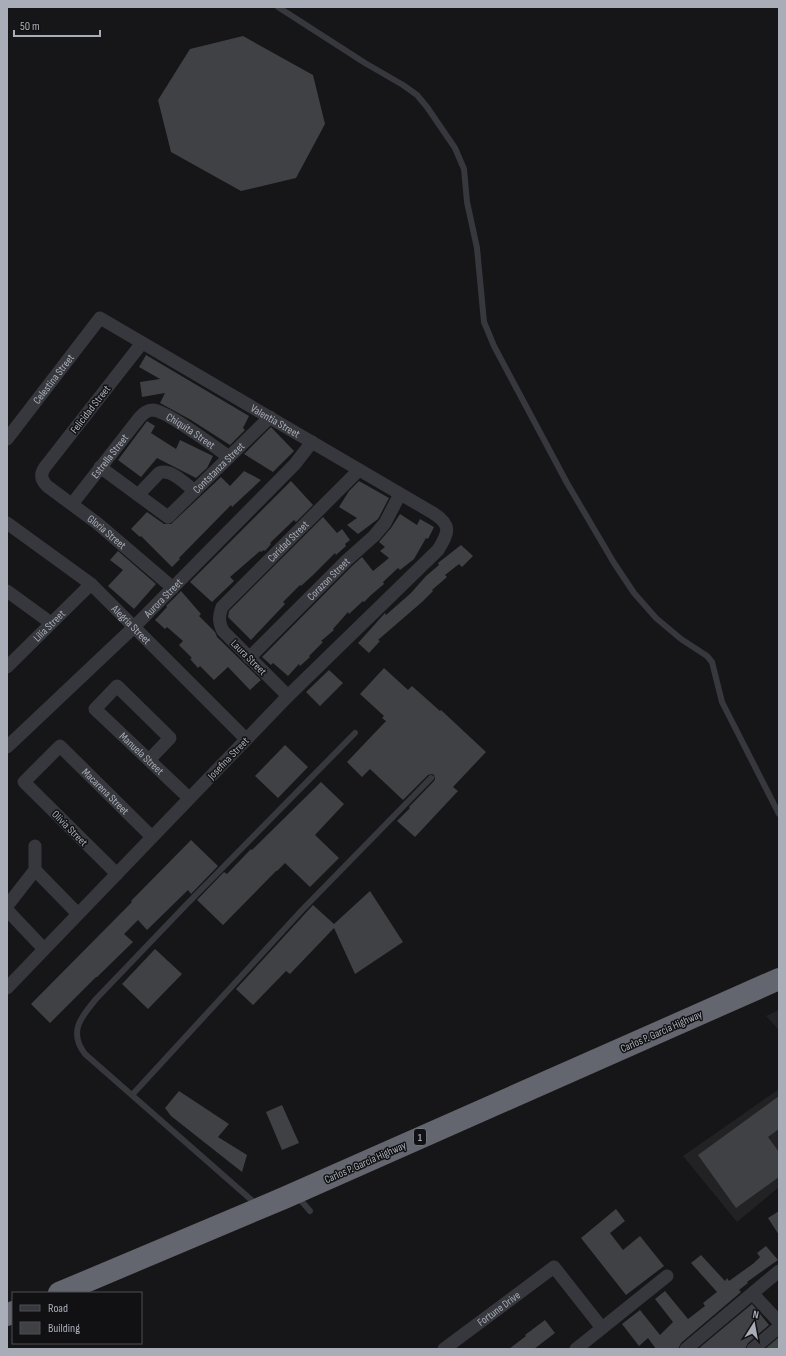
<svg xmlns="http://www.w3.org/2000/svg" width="786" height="1356" viewBox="0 0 786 1356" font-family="'Sofia Sans Condensed',sans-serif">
  <rect width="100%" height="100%" fill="#161618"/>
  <!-- built -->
  <path fill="#222225" d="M779 1010V1030L766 1016Z
    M779 1089V1187L737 1222 683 1156Z"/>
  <!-- building -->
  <path fill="#404145" d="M243 36 313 75 325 124 296 178 241 191 171 152 158 100 190 49Z
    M146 355 249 416 243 428 245 430 230 445 191 420 160 403 165 393 142 397 140 382 160 379 139 367Z
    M147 421 155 426 151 433 176 449 180 440 213 456 207 468 196 478 157 458 141 477 118 460Z
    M271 427 294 451 273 472 244 454Z
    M244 471 261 480 232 507 231 505 179 558 180 559 172 567 141 536 140 537 131 529 147 512 164 524H171L221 477 230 486Z
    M291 481 313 505 296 522 294 520 270 543 271 544 265 551 264 550 261 552 260 551 230 577 234 581 212 602 190 582Z
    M359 481 389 498 378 519 358 534 347 525 357 518 339 507 349 491Z
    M400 514 417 525 420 519 434 527 428 539 426 538 414 559 400 570 398 568 383 582 384 584 371 595 364 602 363 601 349 614 348 612 333 629 334 630 321 641 323 642 309 656 310 657 300 666 299 664 288 676 273 663 271 665 262 657 352 566 362 557 373 571 389 558 380 551 385 547 379 542 391 528Z
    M323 517 337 533 342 529 350 540 345 544 346 546 336 555 335 553 313 575 301 586 300 585 283 602 285 604 251 640 228 617 229 611Z
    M461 545 473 556 462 567 459 564 445 575 447 577 432 590 433 591 422 602 378 640 380 641 369 653 358 643 385 613 386 615 411 593 426 576 439 565 438 563Z
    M118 551 156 584 134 609 108 586 123 570 110 560Z
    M181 591 201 614 199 616 215 632 217 637 261 680 250 690 228 667 214 680 200 666 198 668 190 659 192 658 179 645 183 641 167 627 165 629 155 620 167 607 166 606Z
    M384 668 408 690 412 686 440 711 441 710 486 752 453 787 458 791 415 837 397 821 410 808 409 807 434 781 435 779 434 775 432 774 428 775 403 800 370 769 362 777 347 762 386 721 382 718 384 716 360 694Z
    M329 670 343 683 320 706 306 692Z
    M285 745 308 767 278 798 255 776Z
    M321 782 344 804 315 835 339 858 310 887 285 863 277 871H276L223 925 197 900 224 872 227 874 251 849 252 850Z
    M191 840 218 866 191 894 188 890 147 930 138 920 124 934 133 942 97 977H96L50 1023 31 1004 132 902 131 901Z
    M370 891 403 942 355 974 334 928 290 974 286 971 253 1005 236 989 313 905 334 924Z
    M155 949 182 974 148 1009 122 984Z
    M179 1091 229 1124 218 1137 247 1155 242 1172 171 1116 165 1108Z
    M779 1096V1129L768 1137 779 1152V1177L736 1208 698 1155Z
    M282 1105 299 1143 282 1150 266 1112Z
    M616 1209 625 1221 610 1233 623 1250 640 1236 664 1266 626 1295 581 1238Z
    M779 1211V1235L768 1218Z
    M766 1246 778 1260 747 1282 748 1283 739 1290 741 1292 681 1343 678 1349H656L648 1338 639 1346 622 1324 640 1310 660 1335 673 1322 655 1299 665 1291 688 1319 705 1306 703 1303 717 1292 691 1263 701 1255 725 1281 727 1278 729 1281 754 1263 760 1257 757 1253Z
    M752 1304 769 1325 748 1343 745 1349H698Z
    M545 1320 555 1333 534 1349H509L526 1336 525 1335Z
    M779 1337V1349H765Z"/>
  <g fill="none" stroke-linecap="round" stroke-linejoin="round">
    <!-- lane -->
    <path stroke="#37383d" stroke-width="6" d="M278 7 365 63 403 85 417 95 427 107 455 148 464 169 467 202 477 248 484 322 494 346 567 483 614 563 634 593 656 618 681 639 707 656 712 662 722 702 779 814
      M132 1095 302 910 431 778
      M297 1196 310 1211
      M256 1204 85 1054C68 1032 81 1017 96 999L186 905 355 733"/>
    <!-- street -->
    <g stroke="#37383d" stroke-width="13">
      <path id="s1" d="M142 343 45 467C40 474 41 480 47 486L97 523 173 588"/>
      <path id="s2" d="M7 439 100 318 433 513C452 525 449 532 438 550L288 696 7 988"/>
      <path id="s3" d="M100 467 168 517 270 417"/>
      <path d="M138 495 159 473C171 468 185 484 195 491"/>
      <path id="s4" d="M72 504 140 417C144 413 147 410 153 410 167 411 215 447 229 457"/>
      <path id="s5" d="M7 523 91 584 246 739"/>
      <path d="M7 591 51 623"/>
      <path id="s6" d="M249 658 347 560 374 536 385 523 400 494"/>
      <path id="s7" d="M7 667 91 584"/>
      <path id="s8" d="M288 696 223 631C218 621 219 616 222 607L359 470"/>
      <path id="s9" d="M7 747 134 627 295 464 312 442"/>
      <path id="s10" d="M149 760 170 738 117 686 95 709 189 798"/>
      <path d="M35 870 78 914"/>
      <path id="s11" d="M117 874 24 782 60 746 152 837"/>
      <path d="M7 906 35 870V846"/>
      <path d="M7 910 44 949"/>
      <path d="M753 1294 779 1322"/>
      <path id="s12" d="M444 1349 554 1267 602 1328"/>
      <path d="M576 1349 667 1276"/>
      <path d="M686 1349 779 1271"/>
      <path d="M753 1349 779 1327"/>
    </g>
    <!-- highway -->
    <path stroke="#63666e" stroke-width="22" d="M59 1293 284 1198 779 979
      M7 1315 13 1312"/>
  </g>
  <g text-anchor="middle" stroke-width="3" stroke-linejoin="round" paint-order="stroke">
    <!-- shield labels -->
    <rect fill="#111113" stroke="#7b7e86" stroke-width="1" x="414" y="1129" width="12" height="16" rx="3"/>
    <g font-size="10" font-weight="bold" fill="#a8adb8">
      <text x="420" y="1141">1</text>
    </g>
    <!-- street labels -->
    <g font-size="11" fill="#a8adb8" stroke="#111113">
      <text dy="4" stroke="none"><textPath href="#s2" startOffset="76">Celestina Street</textPath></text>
      <text transform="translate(90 409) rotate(-52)" y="4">Felicidad Street</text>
      <text dy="4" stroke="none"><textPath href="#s2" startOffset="356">Valentia Street</textPath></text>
      <text dy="4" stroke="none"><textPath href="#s4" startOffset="169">Chiquita Street</textPath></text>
      <text dy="4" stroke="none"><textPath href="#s4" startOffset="61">Estrella Street</textPath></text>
      <text dy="4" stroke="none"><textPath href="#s3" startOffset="155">Contstanza Street</textPath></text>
      <text dy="4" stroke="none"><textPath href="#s1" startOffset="254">Gloria Street</textPath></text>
      <text dy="4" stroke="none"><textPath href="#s8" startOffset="210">Caridad Street</textPath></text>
      <text dy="4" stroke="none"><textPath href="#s6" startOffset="112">Corazon Street</textPath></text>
      <text dy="4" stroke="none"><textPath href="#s9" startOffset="216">Aurora Street</textPath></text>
      <text dy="4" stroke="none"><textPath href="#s5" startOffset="161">Alegria Street</textPath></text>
      <text dy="4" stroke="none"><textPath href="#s7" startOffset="59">Lilia Street</textPath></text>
      <text transform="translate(249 657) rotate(45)" y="4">Laura Street</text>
      <text dy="4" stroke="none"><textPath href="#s10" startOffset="201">Manuela Street</textPath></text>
      <text transform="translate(228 758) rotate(-46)" y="4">Josefina Street</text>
      <text dy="4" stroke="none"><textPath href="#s11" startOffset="246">Macarena Street</textPath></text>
      <text transform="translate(70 828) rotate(45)" y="4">Olivia Street</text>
      <text transform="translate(661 1031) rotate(-24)" y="4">Carlos P. Garcia Highway</text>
      <text transform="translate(365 1162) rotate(-24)" y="4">Carlos P. Garcia Highway</text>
      <text dy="4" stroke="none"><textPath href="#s12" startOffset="68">Fortune Drive</textPath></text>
    </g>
  </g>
  <!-- border -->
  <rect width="786" height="1356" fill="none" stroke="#a8adb8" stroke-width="16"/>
  <!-- legend -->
  <rect x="12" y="1292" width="130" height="52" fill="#111113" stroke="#4d4f55"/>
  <rect x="20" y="1305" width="20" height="6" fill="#37383d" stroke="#4d4f55"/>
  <text x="48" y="1312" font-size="12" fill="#a8adb8">Road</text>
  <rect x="20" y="1322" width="20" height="12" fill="#404145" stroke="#4d4f55"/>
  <text x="48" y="1332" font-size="12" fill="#a8adb8">Building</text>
  <!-- north arrow -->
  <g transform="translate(754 1324) rotate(11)" stroke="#111113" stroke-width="3" paint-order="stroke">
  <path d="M0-3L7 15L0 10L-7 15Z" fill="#a8adb8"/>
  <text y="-6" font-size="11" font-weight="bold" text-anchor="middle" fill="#a8adb8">N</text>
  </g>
  <!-- scale -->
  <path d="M14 30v6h86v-6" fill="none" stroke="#a8adb8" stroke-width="2"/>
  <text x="20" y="30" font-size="12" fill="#a8adb8" stroke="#111113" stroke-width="3" paint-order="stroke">50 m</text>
</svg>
